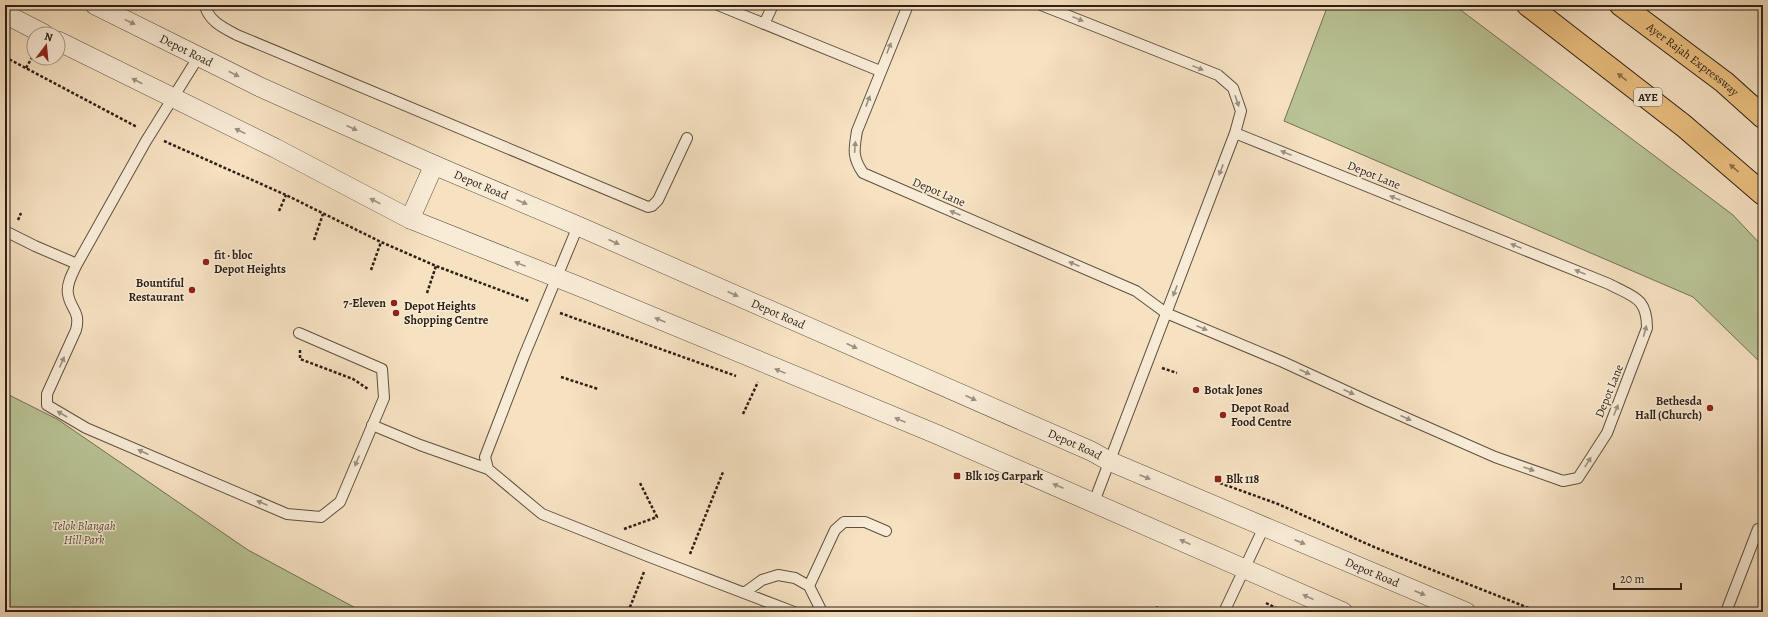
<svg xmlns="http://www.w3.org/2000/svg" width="1768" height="617" viewBox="0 0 1768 617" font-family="Alegreya,serif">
  <rect width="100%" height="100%" fill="#f6e1c1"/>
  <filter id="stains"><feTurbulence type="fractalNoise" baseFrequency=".005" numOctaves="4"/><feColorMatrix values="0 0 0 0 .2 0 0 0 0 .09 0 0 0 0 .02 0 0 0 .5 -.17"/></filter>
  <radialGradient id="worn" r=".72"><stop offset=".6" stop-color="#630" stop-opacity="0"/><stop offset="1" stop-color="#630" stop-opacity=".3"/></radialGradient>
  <!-- green -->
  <path fill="#b9c395" stroke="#727155" d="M1328 5H1454L1733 215 1763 247V365L1693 297 1284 121Z
    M5 393 57 419 248 550 363 612H5Z"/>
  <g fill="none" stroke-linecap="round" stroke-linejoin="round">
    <defs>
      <path id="lane" d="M205 5C208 21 224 28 237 35L648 207 652 206 658 200 687 138
        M718 5 880 71
        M908 5 857 131C854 149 852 157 863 173L1136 291 1166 313 1283 362 1370 402 1495 457 1563 481 1578 478 1607 433 1647 328C1647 297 1633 297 1609 284L1235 133
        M1041 5 1218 75 1233 88 1241 111 1235 133 1094 502
        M764 24 773 5
        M199 56 146 141 77 264C73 272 66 284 68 294 70 309 81 311 76 330L47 394V405L86 428 287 514 321 517 340 502 384 398 382 369 299 333
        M5 231 35 246 77 264
        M372 425 420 445 488 469 542 514 650 557 794 612
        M488 469 485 457 524 356 578 226
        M809 586 835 530 844 522H865L886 531
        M744 593 762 580 778 575 795 578 809 586 822 612
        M1224 612 1264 527
        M1726 612 1758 529"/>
      <g id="street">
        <path id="s1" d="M95 5 260 87 434 165 578 226 1091 451 1109 461 1466 612"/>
        <path d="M5 14 44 34"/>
        <path d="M58 41 275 148 410 219 593 292 936 434 1343 612"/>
        <path d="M410 219 434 165"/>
      </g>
      <g id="highway">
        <path d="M1528 5 1684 126 1763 194"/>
        <path id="s2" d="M1621 5 1724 82 1763 117"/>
      </g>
    </defs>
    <!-- lane casing -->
    <use href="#lane" stroke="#5e5040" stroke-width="12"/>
    <!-- street casing -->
    <use href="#street" stroke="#5e5040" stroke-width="20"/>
    <!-- highway casing -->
    <use href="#highway" stroke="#2c1f15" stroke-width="24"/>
    <!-- path -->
    <path stroke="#2c1f15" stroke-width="2.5" stroke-dasharray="3 2" stroke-linecap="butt" d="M5 57 137 127
      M26 68 34 54
      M164 141 286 195 381 242 436 266 529 301
      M279 211 286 195
      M18 220 21 213
      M314 240 323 214
      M371 270 381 242
      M427 293 436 266
      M560 313 736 376
      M300 350V359L353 379 368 389
      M1162 368 1177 373
      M561 377 598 389
      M743 414 758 382
      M1220 483 1278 504 1374 547 1539 612
      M624 529 657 517 640 483
      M690 554 723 472
      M1266 603 1284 612
      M1156 607 1166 612
      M628 612 644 572"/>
    <!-- lane -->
    <use href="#lane" stroke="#f9ecd7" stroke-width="10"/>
    <!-- street -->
    <use href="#street" stroke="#f9ecd7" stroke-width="19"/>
    <!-- highway -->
    <use href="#highway" stroke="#ebc080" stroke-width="22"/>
  </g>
  <!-- one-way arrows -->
  <defs><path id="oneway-solid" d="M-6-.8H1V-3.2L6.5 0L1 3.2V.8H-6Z"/></defs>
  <g fill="#9d9080">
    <use href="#oneway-solid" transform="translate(1078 19) rotate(22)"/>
    <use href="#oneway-solid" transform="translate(130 22) rotate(26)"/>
    <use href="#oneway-solid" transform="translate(889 48) rotate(-68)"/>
    <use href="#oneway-solid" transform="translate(1198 68) rotate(22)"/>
    <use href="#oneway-solid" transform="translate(234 74) rotate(27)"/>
    <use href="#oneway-solid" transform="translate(137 81) rotate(-153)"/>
    <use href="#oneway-solid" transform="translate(868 101) rotate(-69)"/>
    <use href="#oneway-solid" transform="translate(1237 101) rotate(71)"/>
    <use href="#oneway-solid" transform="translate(352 128) rotate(24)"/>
    <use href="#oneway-solid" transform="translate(240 131) rotate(-154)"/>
    <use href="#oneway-solid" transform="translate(855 147) rotate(-86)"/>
    <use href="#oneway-solid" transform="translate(1286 153) rotate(-158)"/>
    <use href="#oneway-solid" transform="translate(1221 170) rotate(111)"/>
    <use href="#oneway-solid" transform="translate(1395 198) rotate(-158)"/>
    <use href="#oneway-solid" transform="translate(375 201) rotate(-153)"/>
    <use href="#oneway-solid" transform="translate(522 202) rotate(23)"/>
    <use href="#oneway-solid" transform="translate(955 213) rotate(-157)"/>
    <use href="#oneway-solid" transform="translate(614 242) rotate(24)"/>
    <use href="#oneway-solid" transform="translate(1516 246) rotate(-158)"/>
    <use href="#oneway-solid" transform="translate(520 264) rotate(-158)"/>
    <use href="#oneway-solid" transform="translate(1074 264) rotate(-157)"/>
    <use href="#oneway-solid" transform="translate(1580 272) rotate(-158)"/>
    <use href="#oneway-solid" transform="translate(1175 291) rotate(111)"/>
    <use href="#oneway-solid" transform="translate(733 294) rotate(24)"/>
    <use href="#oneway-solid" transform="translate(660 320) rotate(-157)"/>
    <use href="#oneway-solid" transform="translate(1202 328) rotate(22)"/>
    <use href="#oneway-solid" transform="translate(1645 331) rotate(-75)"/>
    <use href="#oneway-solid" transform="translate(852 346) rotate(24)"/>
    <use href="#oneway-solid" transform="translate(62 362) rotate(-66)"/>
    <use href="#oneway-solid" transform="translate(780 371) rotate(-158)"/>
    <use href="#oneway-solid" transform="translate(1305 372) rotate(25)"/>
    <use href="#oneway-solid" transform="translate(1349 392) rotate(25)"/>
    <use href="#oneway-solid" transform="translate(971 398) rotate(24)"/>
    <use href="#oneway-solid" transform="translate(1616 410) rotate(-68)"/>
    <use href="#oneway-solid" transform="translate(62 414) rotate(-150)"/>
    <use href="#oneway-solid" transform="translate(1406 418) rotate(24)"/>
    <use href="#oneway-solid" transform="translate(900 420) rotate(-158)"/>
    <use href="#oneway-solid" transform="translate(143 452) rotate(-156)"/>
    <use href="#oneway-solid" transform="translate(357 461) rotate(113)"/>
    <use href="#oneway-solid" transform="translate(1588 462) rotate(-58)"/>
    <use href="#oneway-solid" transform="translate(1529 469) rotate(20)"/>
    <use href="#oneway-solid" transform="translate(1145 477) rotate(23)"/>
    <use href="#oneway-solid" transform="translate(1058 486) rotate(-157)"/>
    <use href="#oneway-solid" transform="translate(262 503) rotate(-157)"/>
    <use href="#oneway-solid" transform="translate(1185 542) rotate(-156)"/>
    <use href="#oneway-solid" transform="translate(1300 542) rotate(23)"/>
    <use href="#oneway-solid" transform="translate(1420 593) rotate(23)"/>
    <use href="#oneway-solid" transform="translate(1308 597) rotate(-156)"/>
  </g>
  <g fill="#8c704a">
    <use href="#oneway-solid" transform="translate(1622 77) rotate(-142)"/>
    <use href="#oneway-solid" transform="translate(1734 168) rotate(-139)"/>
  </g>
  <!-- markers -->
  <g fill="#8f2418" stroke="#f9ecd7" stroke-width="1.5">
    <circle cx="206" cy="262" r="4"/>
    <circle cx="192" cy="290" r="4"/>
    <circle cx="394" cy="303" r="4"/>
    <circle cx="396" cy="313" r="4"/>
    <circle cx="1196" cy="390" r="4"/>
    <circle cx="1710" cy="408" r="4"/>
    <circle cx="1223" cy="415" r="4"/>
    <rect x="953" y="472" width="8" height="8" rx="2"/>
    <rect x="1214" y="475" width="8" height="8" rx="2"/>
  </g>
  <g text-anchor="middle" stroke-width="3" stroke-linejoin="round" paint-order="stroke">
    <!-- shield labels -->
    <rect fill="#f9ecd7" stroke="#6a5c4f" stroke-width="1" x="1634" y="88" width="28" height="18" rx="3"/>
    <g font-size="11" font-weight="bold" fill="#2c1f15">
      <text x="1648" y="101">AYE</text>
    </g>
    <!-- street labels -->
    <g font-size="12" fill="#2c1f15" stroke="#f9ecd7">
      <text dy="4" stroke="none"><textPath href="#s1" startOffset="102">Depot Road</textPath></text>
      <text dy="4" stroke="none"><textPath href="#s2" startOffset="90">Ayer Rajah Expressway</textPath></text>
      <text transform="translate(1374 175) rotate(22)" y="4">Depot Lane</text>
      <text dy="4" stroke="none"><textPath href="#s1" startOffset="426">Depot Road</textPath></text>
      <text transform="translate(939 192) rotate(23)" y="4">Depot Lane</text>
      <text dy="4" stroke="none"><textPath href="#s1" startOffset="750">Depot Road</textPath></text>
      <text transform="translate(1609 391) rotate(-68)" y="4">Depot Lane</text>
      <text dy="4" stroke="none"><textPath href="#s1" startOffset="1074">Depot Road</textPath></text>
      <text dy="4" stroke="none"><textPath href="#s1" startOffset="1398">Depot Road</textPath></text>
    </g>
    <!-- poi labels -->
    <g font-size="12" font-weight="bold" fill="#2c1f15" stroke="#f9ecd7" text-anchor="start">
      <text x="214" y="259">fit · bloc<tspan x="214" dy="14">Depot Heights</tspan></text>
      <text x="184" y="287" text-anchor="end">Bountiful<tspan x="184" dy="14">Restaurant</tspan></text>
      <text x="386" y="307" text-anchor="end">7-Eleven</text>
      <text x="404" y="310">Depot Heights<tspan x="404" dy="14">Shopping Centre</tspan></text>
      <text x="1204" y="394">Botak Jones</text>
      <text x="1702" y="405" text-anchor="end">Bethesda<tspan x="1702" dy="14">Hall (Church)</tspan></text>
      <text x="1231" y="412">Depot Road<tspan x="1231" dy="14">Food Centre</tspan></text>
      <text x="965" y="480">Blk 105 Carpark</text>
      <text x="1226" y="483">Blk 118</text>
    </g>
    <!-- park labels -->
    <g font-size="12" font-style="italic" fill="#56503b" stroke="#f9ecd7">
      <text x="84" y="530">Telok Blangah<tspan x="84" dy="14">Hill Park</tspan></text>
    </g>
  </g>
  <!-- margin -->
  <rect width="1768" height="617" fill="none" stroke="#f6e1c1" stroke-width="20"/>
  <rect x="6" y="6" width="1756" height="605" fill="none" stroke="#2c1f15" stroke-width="2"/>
  <rect x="10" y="10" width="1748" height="597" fill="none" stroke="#2c1f15"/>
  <!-- north arrow -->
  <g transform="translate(46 46) rotate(16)"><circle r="19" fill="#f9ecd7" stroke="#a79a89"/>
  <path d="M0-3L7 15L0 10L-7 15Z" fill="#8f2418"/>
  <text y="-6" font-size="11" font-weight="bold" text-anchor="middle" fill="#2c1f15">N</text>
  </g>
  <!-- scale -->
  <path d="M1614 583v6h67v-6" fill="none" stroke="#2c1f15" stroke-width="2"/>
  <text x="1620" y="583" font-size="12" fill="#2c1f15" stroke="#f9ecd7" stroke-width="3" paint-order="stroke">20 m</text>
  <rect width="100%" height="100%" filter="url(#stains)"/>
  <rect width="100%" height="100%" fill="url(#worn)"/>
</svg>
